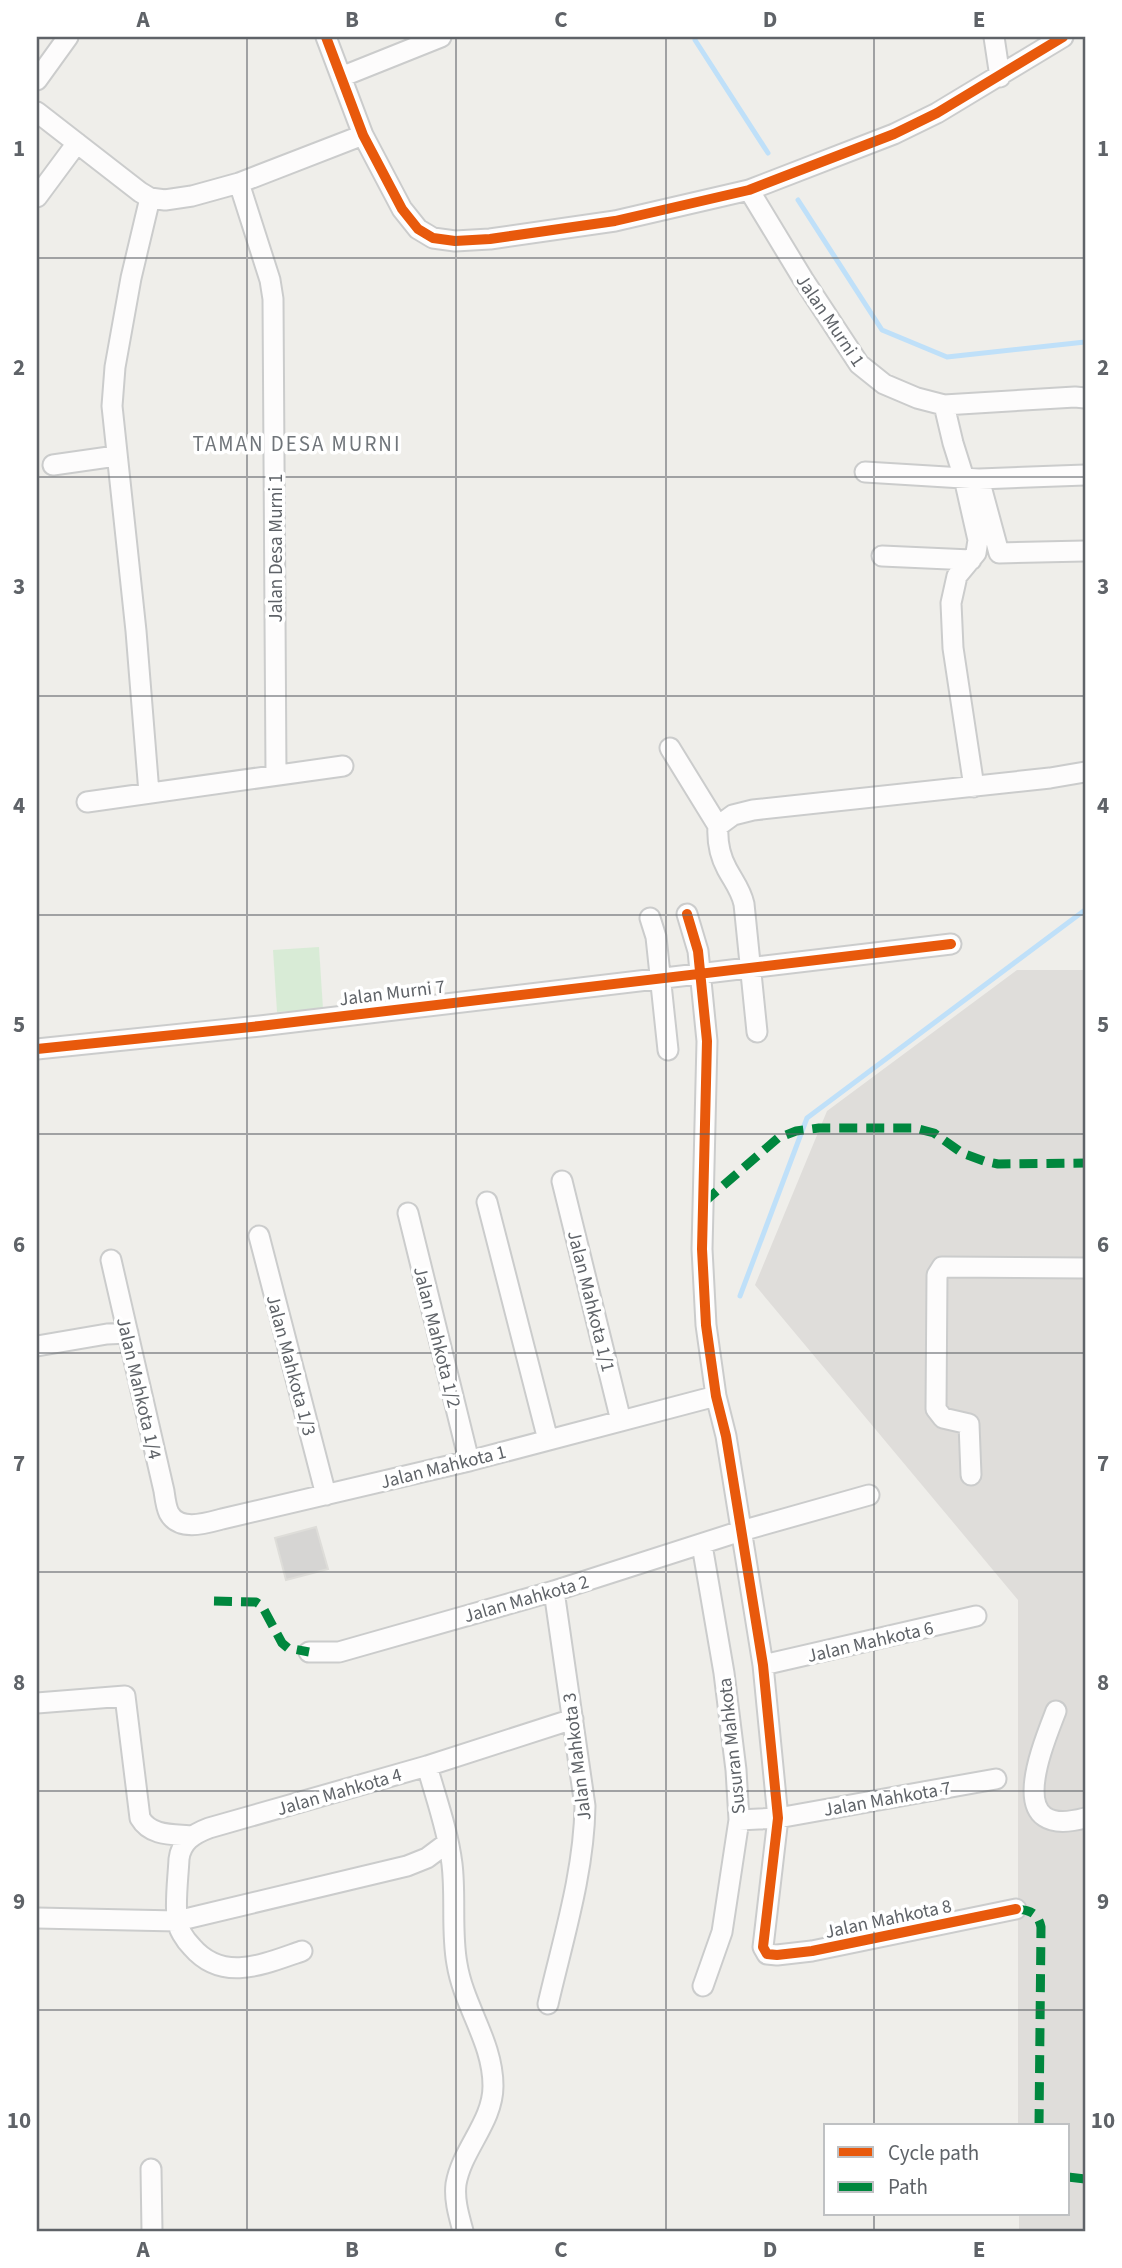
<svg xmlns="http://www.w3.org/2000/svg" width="1122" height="2268" viewBox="0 0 1122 2268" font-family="'Source Sans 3',sans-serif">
  <rect width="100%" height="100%" fill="#efeeea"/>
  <!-- industrial -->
  <path fill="#dfddda" d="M1017 970H1085V2231H1019V2214H1068V2126H1018V1600L755 1285 827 1111Z"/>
  <!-- green -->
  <path fill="#d8ebd6" d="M319 947 323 1009 277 1012 273 950Z"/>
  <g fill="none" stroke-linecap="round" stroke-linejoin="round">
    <!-- stream -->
    <path stroke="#bfe0f9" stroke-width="5" d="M695 37V40L768 153
      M798 200 882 330 947 357 1085 342
      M740 1296 807 1118 1085 910"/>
  </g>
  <!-- building -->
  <path fill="#d6d5d3" stroke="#deddd9" stroke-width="2" d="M316 1527 328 1569 286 1580 275 1538Z"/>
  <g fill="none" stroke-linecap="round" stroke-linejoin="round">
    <defs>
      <path id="minor" d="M326 37 363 135 402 209 418 229 433 238 455 241 490 239 615 221 749 190 894 134 937 113 1063 37
        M994 37 1000 77
        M341 77 441 37
        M37 80 68 37
        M37 112 140 192 150 198 165 200 192 196 239 183 363 135
        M239 183 270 280 273 299 276 775
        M749 190 803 279 859 364 884 384 917 398 944 405 1075 397 1085 398
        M37 197 77 143
        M944 405 953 443 964 478 978 540 976 553 957 576 951 603 953 648 974 787
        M53 465 116 456
        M865 472 979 479 1085 475
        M979 479 999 553 1085 551
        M882 556 971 560
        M670 748 718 826
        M149 793 136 631 112 406 115 367 131 278 150 198
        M87 802 343 766
        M687 914 698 951 707 1041 702 1249 706 1325 716 1396 726 1436 763 1665 778 1818 763 1947 767 1954 777 1955 812 1951 1016 1909
        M650 918 656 937 668 1050
        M757 1032 744 904C741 890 734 882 727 869 720 856 717 841 718 826L733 815 753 810 1050 778 1085 772
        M37 1049 260 1026 951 944
        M562 1181 621 1421
        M487 1202 548 1440
        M408 1213 469 1461
        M259 1236 326 1495
        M111 1260 164 1491C165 1498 166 1507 169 1513 179 1532 207 1523 222 1519L469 1461 716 1396
        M37 1346 107 1334 128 1333
        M971 1475 969 1424 943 1418 936 1409 937 1275 942 1267 1085 1268
        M702 1545 724 1673 736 1770 739 1820 722 1932 703 1986
        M309 1652H339L554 1591 741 1531 869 1495
        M763 1665 976 1616
        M37 1703 125 1696 140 1818C151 1837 174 1834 193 1836
        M1056 1711C1041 1750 1003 1840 1085 1818
        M427 1766C436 1798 448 1831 452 1864 456 1897 451 1932 457 1964 464 2007 493 2042 493 2086 493 2122 462 2149 456 2184 454 2200 459 2216 463 2231
        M739 1820 778 1818 996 1779
        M37 1918 177 1921 407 1866 427 1858 447 1843
        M302 1951C264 1964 223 1983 192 1947 185 1940 178 1929 177 1919 175 1900 178 1879 179 1859 181 1842 193 1834 209 1828L427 1766 573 1719
        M548 2004C563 1939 584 1873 585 1806L554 1591
        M151 2169 152 2231"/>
    </defs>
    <!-- minor casing -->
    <use href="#minor" stroke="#cbcccc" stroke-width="23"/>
    <!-- minor -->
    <use href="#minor" stroke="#fdfcfc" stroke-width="19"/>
    <!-- quiet -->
    <path stroke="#00873e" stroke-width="9" stroke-dasharray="18 9" stroke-linecap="butt" d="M703 1203 778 1138 796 1131 819 1128H915L934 1133 962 1153 984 1161 998 1164 1085 1163
      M214 1601 256 1602 262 1606 282 1643 288 1648 309 1652
      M1016 1909C1030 1910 1038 1913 1041 1927L1039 2126
      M1068 2177 1085 2179"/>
    <defs>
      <path id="cycleway" d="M326 37 363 135 402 209 418 229 433 238 455 241 490 239 615 221 749 190 894 134 937 113 1063 37
        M687 914 698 951 707 1041 702 1249 706 1325 716 1396 726 1436 763 1665 778 1818 763 1947 767 1954 777 1955 812 1951 1016 1909
        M37 1049 260 1026 951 944"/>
    </defs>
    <!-- cycleway casing -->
    <use href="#cycleway" stroke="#fff" stroke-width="15"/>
    <!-- cycleway -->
    <use href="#cycleway" stroke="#e8590c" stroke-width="10"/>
  </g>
  <!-- grid -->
  <path fill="none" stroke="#5f6368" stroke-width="2" stroke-opacity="0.55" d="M247 37V2231M456 37V2231M666 37V2231M874 37V2126M37 258H1085M37 477H1085M37 696H1085M37 915H1085M37 1134H1085M37 1353H1085M37 1572H1085M37 1791H1085M37 2010H1085M874 2214V2231"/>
  <g text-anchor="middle" stroke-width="7" stroke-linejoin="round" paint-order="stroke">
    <!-- street labels -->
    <g font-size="19" fill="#5f6368" stroke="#fff">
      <text transform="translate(831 320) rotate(56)" y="7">Jalan Murni 1</text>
      <text transform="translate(275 548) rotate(-90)" y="7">Jalan Desa Murni 1</text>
      <text transform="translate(392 992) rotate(-7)" y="7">Jalan Murni 7</text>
      <text transform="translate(592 1301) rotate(76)" y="7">Jalan Mahkota 1/1</text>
      <text transform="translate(438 1337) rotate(76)" y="7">Jalan Mahkota 1/2</text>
      <text transform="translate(292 1365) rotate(75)" y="7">Jalan Mahkota 1/3</text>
      <text transform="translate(140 1388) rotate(77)" y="7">Jalan Mahkota 1/4</text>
      <text transform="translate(443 1466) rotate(-14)" y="7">Jalan Mahkota 1</text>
      <text transform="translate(526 1598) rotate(-16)" y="7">Jalan Mahkota 2</text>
      <text transform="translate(870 1641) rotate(-13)" y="7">Jalan Mahkota 6</text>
      <text transform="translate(731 1746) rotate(-96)" y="7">Susuran Mahkota</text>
      <text transform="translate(576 1757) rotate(-97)" y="7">Jalan Mahkota 3</text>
      <text transform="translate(339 1791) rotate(-16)" y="7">Jalan Mahkota 4</text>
      <text transform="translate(887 1798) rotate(-10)" y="7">Jalan Mahkota 7</text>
      <text transform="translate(888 1918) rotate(-12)" y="7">Jalan Mahkota 8</text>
    </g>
    <!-- neighbourhood labels -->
    <g font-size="21" letter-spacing="2" fill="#70757a" stroke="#fff">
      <text x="297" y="451">TAMAN DESA MURNI</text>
    </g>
  </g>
  <!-- border -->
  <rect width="1122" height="2268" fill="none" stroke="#ffffff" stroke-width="77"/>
  <!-- legend -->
  <rect x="824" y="2124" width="245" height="91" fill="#ffffff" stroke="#bfc1c3" stroke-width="2"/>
  <rect x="838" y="2147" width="35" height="10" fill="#e8590c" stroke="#bfc1c3" stroke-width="2"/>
  <text x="888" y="2160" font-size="21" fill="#5f6368">Cycle path</text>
  <rect x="838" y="2182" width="35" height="10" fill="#00873e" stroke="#bfc1c3" stroke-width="2"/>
  <text x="888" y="2194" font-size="21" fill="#5f6368">Path</text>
  <rect x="38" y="38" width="1046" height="2192" fill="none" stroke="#5f6368" stroke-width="2.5"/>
  <g font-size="23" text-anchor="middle" font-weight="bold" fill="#5f6368">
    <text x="143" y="27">A</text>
    <text x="352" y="27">B</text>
    <text x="561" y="27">C</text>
    <text x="770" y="27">D</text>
    <text x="979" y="27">E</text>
    <text x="19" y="156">1</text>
    <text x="1103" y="156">1</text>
    <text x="19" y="375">2</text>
    <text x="1103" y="375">2</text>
    <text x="19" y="594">3</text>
    <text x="1103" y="594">3</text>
    <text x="19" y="813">4</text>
    <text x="1103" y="813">4</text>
    <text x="19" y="1032">5</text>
    <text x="1103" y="1032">5</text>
    <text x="19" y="1252">6</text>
    <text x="1103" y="1252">6</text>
    <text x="19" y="1471">7</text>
    <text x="1103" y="1471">7</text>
    <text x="19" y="1690">8</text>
    <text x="1103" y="1690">8</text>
    <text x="19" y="1909">9</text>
    <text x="1103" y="1909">9</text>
    <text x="19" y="2128">10</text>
    <text x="1103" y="2128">10</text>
    <text x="143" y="2257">A</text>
    <text x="352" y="2257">B</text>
    <text x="561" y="2257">C</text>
    <text x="770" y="2257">D</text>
    <text x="979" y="2257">E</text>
  </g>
</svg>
